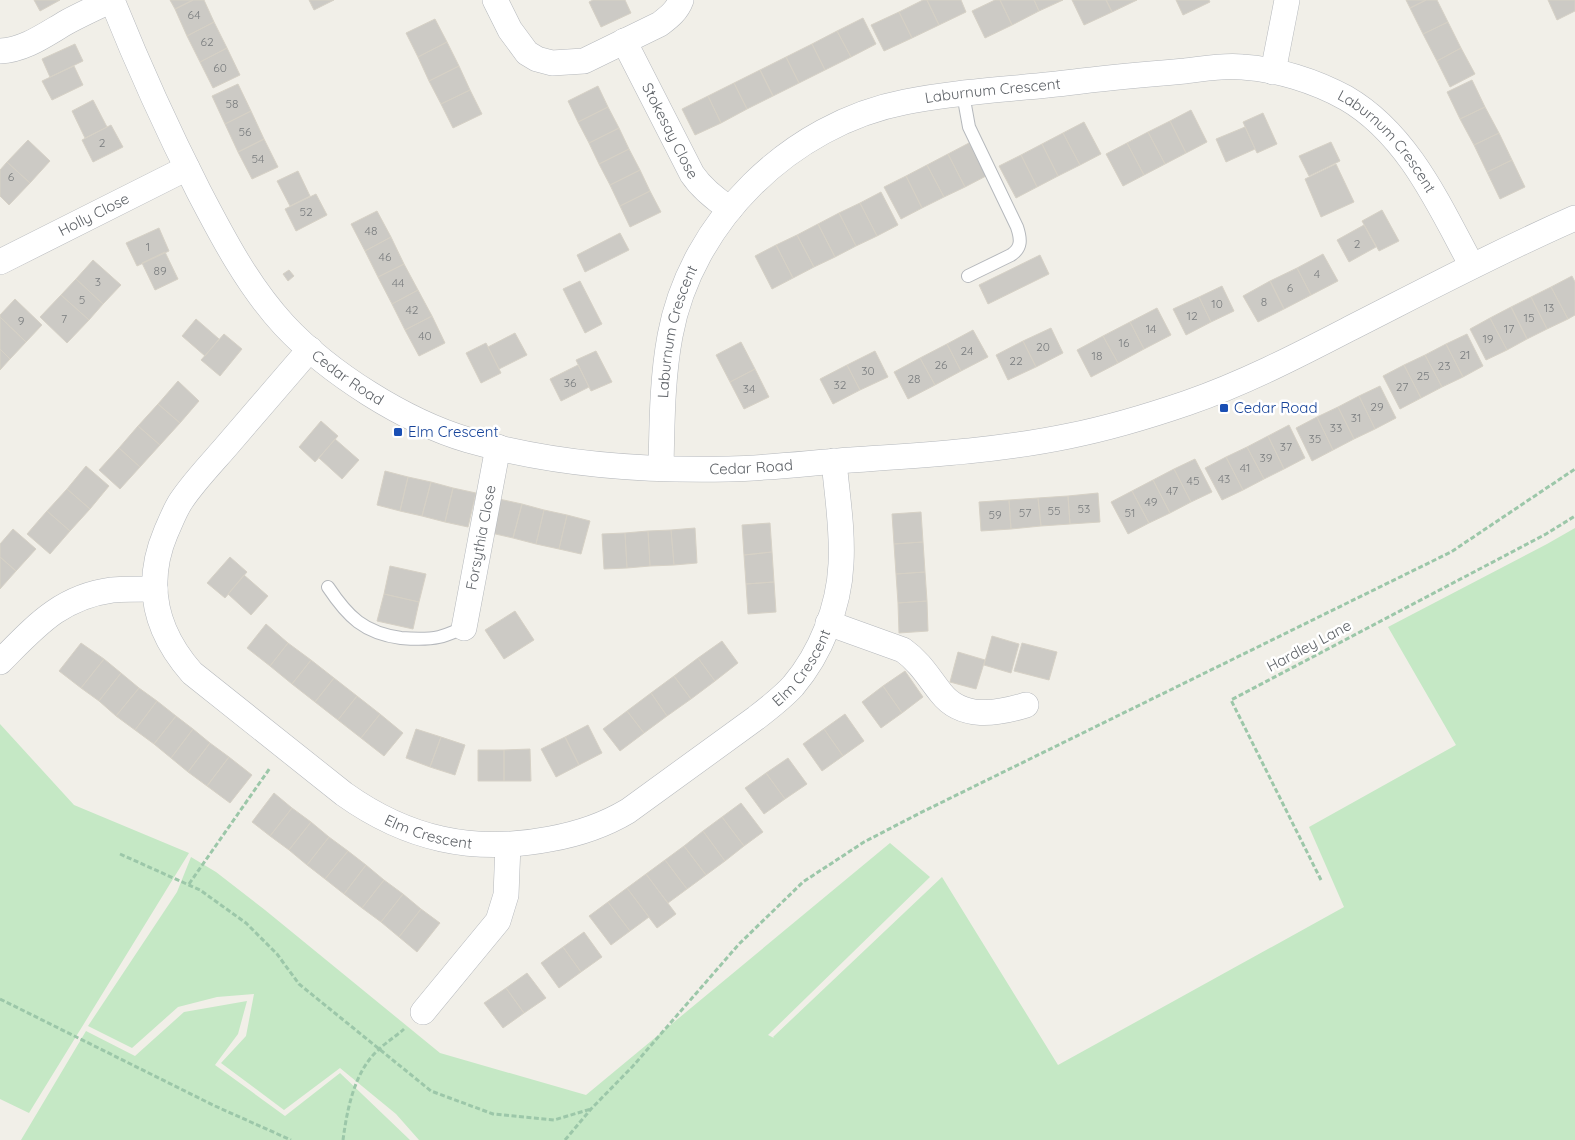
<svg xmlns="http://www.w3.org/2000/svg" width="1575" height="1140" viewBox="0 0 1575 1140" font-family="Quicksand,sans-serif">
  <rect width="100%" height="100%" fill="#f1efe8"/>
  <!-- green -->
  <path fill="#c5e8c5" d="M1575 528V1140H419L396 1114 340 1068 284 1110 221 1063 246 1036 254 994 217 997 178 1007 132 1048 88 1026 177 892 191 857 216 872 265 910 440 1053 586 1095 890 843 930 877 768 1035 774 1038 773 1037 942 877 1058 1065 1344 907 1309 827 1456 745 1388 627 1547 544Z
    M0 724 74 805 189 853 29 1113 0 1099Z
    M247 1001 238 1034 215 1065 285 1116 340 1073 410 1140H21L86 1031 135 1056 184 1012Z"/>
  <!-- building -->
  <path fill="#cccac5" stroke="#d6d1c6" d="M34 0H60L40 11Z
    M170 0H193L175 9Z
    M193 0H204L214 22 187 36 175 9Z
    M309 0H334L314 10Z
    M593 0H625L631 13 601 27 589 2Z
    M923 0H927L939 25 912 38 899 12Z
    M927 0H961L966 12 939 25Z
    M995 0H1000L1012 25 985 38 972 11Z
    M1000 0H1034L1039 11 1012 25Z
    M1034 0H1063L1039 11Z
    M1072 0H1106L1112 12 1084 25Z
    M1106 0H1137L1112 12Z
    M1176 0H1209L1210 2 1183 15Z
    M1406 0H1426L1410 8Z
    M1426 0H1437L1448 22 1423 34 1410 8Z
    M1548 0H1575V11L1557 20Z
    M899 12 912 38 884 51 871 25Z
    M863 18 876 44 851 57 837 31Z
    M435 19 447 42 418 57 406 33Z
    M214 22 227 48 200 62 187 36Z
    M1448 22 1461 48 1437 61 1423 34Z
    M837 31 851 57 825 70 812 44Z
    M447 42 459 66 429 81 418 57Z
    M75 44 83 61 50 77 42 59Z
    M812 44 825 70 799 83 786 57Z
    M227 48 240 75 213 88 200 62Z
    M1461 48 1475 74 1450 87 1437 61Z
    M786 57 799 83 773 96 760 70Z
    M74 66 83 85 52 100 42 81Z
    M459 66 470 90 441 104 429 81Z
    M760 70 773 96 747 109 734 83Z
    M1472 80 1485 107 1460 119 1447 92Z
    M734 83 747 109 721 123 708 96Z
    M238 84 251 111 225 124 212 96Z
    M598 86 608 107 578 122 568 101Z
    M470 90 482 114 453 128 441 104Z
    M708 96 721 123 695 135 682 109Z
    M93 100 107 127 85 138 72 111Z
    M608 107 619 128 589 143 578 122Z
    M1485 107 1499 133 1474 145 1460 119Z
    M1191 110 1207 142 1186 153 1170 121Z
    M251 111 264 139 238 152 225 124Z
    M1263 113 1277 144 1257 153 1243 122Z
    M1170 121 1186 153 1165 164 1148 132Z
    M1084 122 1101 154 1080 165 1063 133Z
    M111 125 123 147 93 162 82 140Z
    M1245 127 1255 149 1226 162 1216 139Z
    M619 128 629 149 599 164 589 143Z
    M1148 132 1165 164 1144 175 1127 143Z
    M1063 133 1080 165 1058 176 1042 144Z
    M1499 133 1512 160 1487 172 1474 145Z
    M264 139 278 167 252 179 238 152Z
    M28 140 50 161 30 183 7 162Z
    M1331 142 1340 161 1309 176 1299 156Z
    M969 143 986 176 965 187 948 154Z
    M1127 143 1144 175 1123 186 1106 154Z
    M1042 144 1058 176 1037 187 1021 155Z
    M629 149 640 170 610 185 599 164Z
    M948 154 965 187 944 197 927 165Z
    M1021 155 1037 187 1016 198 999 166Z
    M1512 160 1525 187 1500 199 1487 172Z
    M7 162 30 183 9 205 0 196V170Z
    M1336 164 1354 202 1321 217 1305 179Z
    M927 165 944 197 922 208 906 176Z
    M640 170 650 191 620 206 610 185Z
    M298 171 310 196 290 206 277 181Z
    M906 176 922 208 901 219 884 187Z
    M650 191 661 212 630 227 620 206Z
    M881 192 898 225 877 236 860 203Z
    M316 194 327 215 296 231 285 209Z
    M860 203 877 236 856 246 839 213Z
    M1382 210 1399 241 1379 251 1362 221Z
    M377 211 391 237 365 251 351 224Z
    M839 213 856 246 835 257 818 224Z
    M818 224 835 257 814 267 797 235Z
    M1364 225 1376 247 1349 262 1337 240Z
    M159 228 169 251 137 266 126 243Z
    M620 233 629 250 585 272 577 255Z
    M797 235 814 267 793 278 776 245Z
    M391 237 404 264 378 277 365 251Z
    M776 245 793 278 772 289 755 256Z
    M165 252 178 279 155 290 142 263Z
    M1323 254 1338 281 1311 295 1297 268Z
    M1040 255 1049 274 988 304 979 285Z
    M93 260 121 285 103 304 76 279Z
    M404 264 418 290 392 304 378 277Z
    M1297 268 1311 295 1284 309 1270 281Z
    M289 270 294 276 288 281 283 274Z
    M1572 276 1575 282V315L1568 319 1551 287Z
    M76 279 103 304 89 320 61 295Z
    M580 281 602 324 585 333 563 289Z
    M1270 281 1284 309 1258 322 1243 296Z
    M1222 286 1234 311 1211 322 1199 297Z
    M1551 287 1568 319 1547 329 1531 297Z
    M418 290 432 316 405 330 392 304Z
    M61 295 89 320 67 343 40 317Z
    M1199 297 1211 322 1186 335 1173 309Z
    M1531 297 1547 329 1527 339 1511 307Z
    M15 299 42 325 26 342 0 317V315Z
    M1511 307 1527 339 1507 350 1490 318Z
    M1157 308 1171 335 1144 349 1130 322Z
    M432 316 445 343 419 356 405 330Z
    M0 317 26 342 10 359 0 349Z
    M1490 318 1507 350 1486 360 1470 329Z
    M196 319 219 339 205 356 182 336Z
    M1130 322 1144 349 1118 363 1103 336Z
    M1051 328 1063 353 1036 367 1023 341Z
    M973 330 988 357 961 371 947 344Z
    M515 333 527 355 499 369 488 347Z
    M224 334 242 349 220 376 201 360Z
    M1467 334 1483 366 1463 377 1446 344Z
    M1103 336 1118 363 1091 377 1077 350Z
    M1023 341 1036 367 1008 380 996 355Z
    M741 342 755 369 730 382 716 355Z
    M486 343 501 373 481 383 466 353Z
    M947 344 961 371 935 385 920 358Z
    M1446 344 1463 377 1442 387 1425 355Z
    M0 349 10 359 0 370Z
    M596 351 612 382 591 391 576 360Z
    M875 351 888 377 860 390 847 365Z
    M1425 355 1442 387 1421 398 1404 365Z
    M920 358 935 385 908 399 894 372Z
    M578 365 589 387 561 401 550 379Z
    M847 365 860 390 833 404 820 379Z
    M1404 365 1421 398 1400 409 1383 376Z
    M755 369 769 397 744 409 730 382Z
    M178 381 199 401 180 423 158 404Z
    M1380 386 1396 418 1375 429 1359 396Z
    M1359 396 1375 429 1354 439 1338 407Z
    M158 404 180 423 160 445 138 426Z
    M1338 407 1354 439 1333 450 1317 417Z
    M1317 417 1333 450 1312 461 1296 428Z
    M321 421 338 436 315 462 299 447Z
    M1289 425 1305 458 1284 469 1268 436Z
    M138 426 160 445 140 467 119 448Z
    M1268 436 1284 469 1264 479 1247 447Z
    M335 439 359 460 342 479 319 458Z
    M1247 447 1264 479 1243 490 1226 457Z
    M119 448 140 467 120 489 99 470Z
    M1226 457 1243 490 1222 500 1205 468Z
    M1195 459 1212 492 1191 502 1174 469Z
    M86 466 109 486 90 509 67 489Z
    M1174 469 1191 502 1170 513 1153 480Z
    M385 471 408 477 400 511 377 505Z
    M408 477 431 482 422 516 400 511Z
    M1153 480 1170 513 1149 523 1132 491Z
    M431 482 453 488 445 522 422 516Z
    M453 488 476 493 468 527 445 522Z
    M67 489 90 509 70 531 47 511Z
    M1132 491 1149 523 1128 534 1111 502Z
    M1098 493 1100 522 1070 524 1068 496Z
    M1068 496 1070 524 1041 526 1038 498Z
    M1038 498 1041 526 1011 529 1009 500Z
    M499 499 522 504 513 538 491 533Z
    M1009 500 1011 529 981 531 979 502Z
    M522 504 544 510 536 544 513 538Z
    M544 510 567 515 559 549 536 544Z
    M47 511 70 531 50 554 27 534Z
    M921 512 923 542 894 544 892 514Z
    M567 515 590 521 581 554 559 549Z
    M770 523 772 552 744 555 742 525Z
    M695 528 697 563 674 565 671 530Z
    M13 529 36 549 16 571 0 557V544Z
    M671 530 674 565 650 566 648 531Z
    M648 531 650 566 627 568 625 533Z
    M625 533 627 568 604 569 602 534Z
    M923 542 925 572 896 574 894 544Z
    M772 552 774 582 746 584 744 555Z
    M0 557 16 571 0 589Z
    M230 557 247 572 225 598 207 583Z
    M390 566 426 574 419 602 384 594Z
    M925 572 927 601 898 603 896 574Z
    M244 575 268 596 251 615 228 594Z
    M774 582 776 612 748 614 746 584Z
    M384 594 419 602 413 629 377 621Z
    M927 601 928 631 899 633 898 603Z
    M515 611 534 640 504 659 485 630Z
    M266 624 288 643 270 666 247 648Z
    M992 636 1019 644 1011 673 984 665Z
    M722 641 738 663 715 681 698 658Z
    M81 643 104 659 81 688 59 671Z
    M288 643 311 660 292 684 270 666Z
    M1022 643 1057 652 1049 680 1014 671Z
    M958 652 985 660 976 689 950 682Z
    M698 658 715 681 691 699 674 676Z
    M104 659 121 673 99 701 81 688Z
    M311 660 334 678 315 702 292 684Z
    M905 671 923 697 902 713 883 686Z
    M121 673 139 688 116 716 99 701Z
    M674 676 691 699 667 716 651 693Z
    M334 678 357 696 338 720 315 702Z
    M883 686 902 713 881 728 862 702Z
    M139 688 157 701 135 730 116 716Z
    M651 693 667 716 644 733 627 711Z
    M357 696 380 714 361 738 338 720Z
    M157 701 176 716 154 744 135 730Z
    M627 711 644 733 620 751 603 729Z
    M380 714 403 733 384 756 361 738Z
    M845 714 864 741 843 756 824 729Z
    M176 716 193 729 171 758 154 744Z
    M588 725 602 753 579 765 565 737Z
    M193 729 210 743 188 772 171 758Z
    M416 729 441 737 430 767 406 758Z
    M824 729 843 756 822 771 803 744Z
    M441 737 465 745 455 775 430 767Z
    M565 737 579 765 556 777 541 749Z
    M210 743 229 757 207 786 188 772Z
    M530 749 531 781H504V750Z
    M478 750H504V781H478Z
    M229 757 252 775 230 803 207 786Z
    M788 758 807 784 785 799 766 773Z
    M766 773 785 799 764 814 745 788Z
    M274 793 292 808 270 836 252 822Z
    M741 803 763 832 744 846 722 817Z
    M292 808 311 822 289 850 270 836Z
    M722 817 744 846 725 861 703 831Z
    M311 822 329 837 307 865 289 850Z
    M703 831 725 861 706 875 684 846Z
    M329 837 348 851 325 879 307 865Z
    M684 846 706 875 687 889 665 860Z
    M348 851 366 865 344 894 325 879Z
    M665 860 687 889 668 903 646 874Z
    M366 865 384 880 362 908 344 894Z
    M646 874 676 914 657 928 627 888Z
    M384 880 403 894 381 922 362 908Z
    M627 888 649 917 630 931 608 902Z
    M403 894 421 909 399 937 381 922Z
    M608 902 630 931 611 945 589 916Z
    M421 909 440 923 417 952 399 937Z
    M584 932 602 957 581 972 563 947Z
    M563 947 581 972 559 988 541 963Z
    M527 973 546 998 524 1013 506 988Z
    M506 988 524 1013 503 1028 484 1003Z"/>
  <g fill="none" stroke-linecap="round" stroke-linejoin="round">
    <defs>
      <path id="service" d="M963 94 969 127 1017 227C1021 239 1022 248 1011 255L968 276
        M328 587C348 617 364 633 401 638 413 639 426 640 439 637 447 635 456 631 464 628"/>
      <g id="minor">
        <path id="s1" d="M112 0C138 65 167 129 199 192 223 238 248 286 284 325 329 373 404 421 468 440 551 464 642 471 729 469 769 468 810 463 851 460 924 455 997 451 1069 436 1109 428 1149 416 1187 403 1242 384 1295 357 1347 330 1422 292 1497 252 1575 218"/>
        <path d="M495 0 510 30 527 53 537 59 552 63 584 61 660 24C669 17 677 11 681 0"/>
        <path id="s2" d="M624 41 692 174C702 189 715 199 730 209"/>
        <path d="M0 51C25 50 46 34 67 22 82 14 97 7 112 0"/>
        <path d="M1273 72 1287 0"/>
        <path id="s3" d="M0 262 187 168"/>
        <path id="s4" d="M310 349C283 380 257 411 230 442 214 461 195 480 181 501 175 510 171 521 166 532 144 584 155 631 192 673L344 794C407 839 473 854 550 839 578 834 603 826 628 811L756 718C769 708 782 698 793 686 821 653 839 607 841 564 843 529 837 495 834 461"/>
        <path id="s5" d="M661 468C662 424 662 379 670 336 691 221 791 124 905 102 963 90 1023 89 1082 81 1116 77 1150 74 1185 71 1203 69 1223 65 1242 67 1277 69 1315 81 1346 98 1408 134 1439 205 1472 266"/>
        <path d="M828 623 903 650C920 662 929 678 941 693 962 720 997 714 1026 705"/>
        <path id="s6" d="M464 628 498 447"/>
        <path d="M0 662C35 627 60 597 112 590 126 589 141 589 155 589"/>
        <path d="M423 1012 498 921 506 895 508 845"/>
      </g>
    </defs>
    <!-- service casing -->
    <use href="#service" stroke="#b5b8bc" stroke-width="14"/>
    <!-- minor casing -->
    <use href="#minor" stroke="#b5b8bc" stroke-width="26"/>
    <!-- path -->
    <path stroke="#9cc7a9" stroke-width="3" stroke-dasharray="5 2.5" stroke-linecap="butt" d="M120 854 200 890 246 923 277 954 299 984 431 1091 493 1114 554 1120 591 1109
      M1321 880 1231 700 1546 534 1575 516
      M189 884 270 768
      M0 999 215 1106 291 1140
      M343 1140C347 1110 354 1073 377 1051 385 1043 395 1037 404 1029
      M565 1140 591 1109 633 1066 739 944 803 882 864 842 920 813 1451 552 1575 469"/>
    <!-- service -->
    <use href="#service" stroke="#fff" stroke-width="12"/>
    <!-- minor -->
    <use href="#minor" stroke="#fff" stroke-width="25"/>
  </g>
  <!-- markers -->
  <g fill="#1a4fb4" stroke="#fff" stroke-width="2">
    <rect x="1219" y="403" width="10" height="10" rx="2.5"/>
    <rect x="393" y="427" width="10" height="10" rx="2.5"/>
  </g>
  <g text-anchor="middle" stroke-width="5" stroke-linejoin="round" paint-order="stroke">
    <!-- number labels -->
    <g font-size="12" fill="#7a7d7f">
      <text x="194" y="19">64</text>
      <text x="207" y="46">62</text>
      <text x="220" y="72">60</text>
      <text x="232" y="108">58</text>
      <text x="245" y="136">56</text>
      <text x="102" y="147">2</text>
      <text x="258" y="163">54</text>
      <text x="11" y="181">6</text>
      <text x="306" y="216">52</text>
      <text x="371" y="235">48</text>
      <text x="1357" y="248">2</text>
      <text x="148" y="251">1</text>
      <text x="385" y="261">46</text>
      <text x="160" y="275">89</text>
      <text x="1317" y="278">4</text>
      <text x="98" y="286">3</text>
      <text x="398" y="287">44</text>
      <text x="1290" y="292">6</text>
      <text x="82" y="304">5</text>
      <text x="1264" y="306">8</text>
      <text x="1217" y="308">10</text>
      <text x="1549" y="312">13</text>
      <text x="412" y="314">42</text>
      <text x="1192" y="320">12</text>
      <text x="1529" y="322">15</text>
      <text x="64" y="323">7</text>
      <text x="21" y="325">9</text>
      <text x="1151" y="333">14</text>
      <text x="1509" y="333">17</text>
      <text x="425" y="340">40</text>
      <text x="1488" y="343">19</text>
      <text x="1124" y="347">16</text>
      <text x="1043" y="351">20</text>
      <text x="967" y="355">24</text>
      <text x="1465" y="359">21</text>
      <text x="1097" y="360">18</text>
      <text x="1016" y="365">22</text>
      <text x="941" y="369">26</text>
      <text x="1444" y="370">23</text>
      <text x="868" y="375">30</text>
      <text x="1423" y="380">25</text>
      <text x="914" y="383">28</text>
      <text x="570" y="387">36</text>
      <text x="840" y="389">32</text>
      <text x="1402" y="391">27</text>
      <text x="749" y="393">34</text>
      <text x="1377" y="411">29</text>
      <text x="1356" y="422">31</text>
      <text x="1336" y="432">33</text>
      <text x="1315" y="443">35</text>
      <text x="1286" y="451">37</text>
      <text x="1266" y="462">39</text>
      <text x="1245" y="472">41</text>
      <text x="1224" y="483">43</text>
      <text x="1193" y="485">45</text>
      <text x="1172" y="495">47</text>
      <text x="1151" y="506">49</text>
      <text x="1084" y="513">53</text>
      <text x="1054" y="515">55</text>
      <text x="1025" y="517">57</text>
      <text x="1130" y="517">51</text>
      <text x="995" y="519">59</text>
    </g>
    <!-- street labels -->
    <g font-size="15" fill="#5f6368" stroke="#fff">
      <text dy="5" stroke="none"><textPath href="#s5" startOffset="572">Laburnum Crescent</textPath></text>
      <text dy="5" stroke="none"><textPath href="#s2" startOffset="101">Stokesay Close</textPath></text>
      <text dy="5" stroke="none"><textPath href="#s5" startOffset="992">Laburnum Crescent</textPath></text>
      <text dy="5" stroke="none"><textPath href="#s3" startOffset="105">Holly Close</textPath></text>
      <text dy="5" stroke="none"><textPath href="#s5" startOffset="138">Laburnum Crescent</textPath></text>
      <text dy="5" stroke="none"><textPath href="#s1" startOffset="452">Cedar Road</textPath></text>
      <text dy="5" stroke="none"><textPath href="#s1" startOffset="874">Cedar Road</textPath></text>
      <text dy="5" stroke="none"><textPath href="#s6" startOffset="92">Forsythia Close</textPath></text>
      <text transform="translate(1309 646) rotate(-28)" y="5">Hardley Lane</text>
      <text dy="5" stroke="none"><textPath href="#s4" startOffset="1108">Elm Crescent</textPath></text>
      <text dy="5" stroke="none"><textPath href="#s4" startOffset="674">Elm Crescent</textPath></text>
    </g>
    <!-- transit labels -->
    <g font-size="15" fill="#164399" stroke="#fff" text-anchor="start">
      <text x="1234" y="413">Cedar Road</text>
      <text x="408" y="437">Elm Crescent</text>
    </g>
  </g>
</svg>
